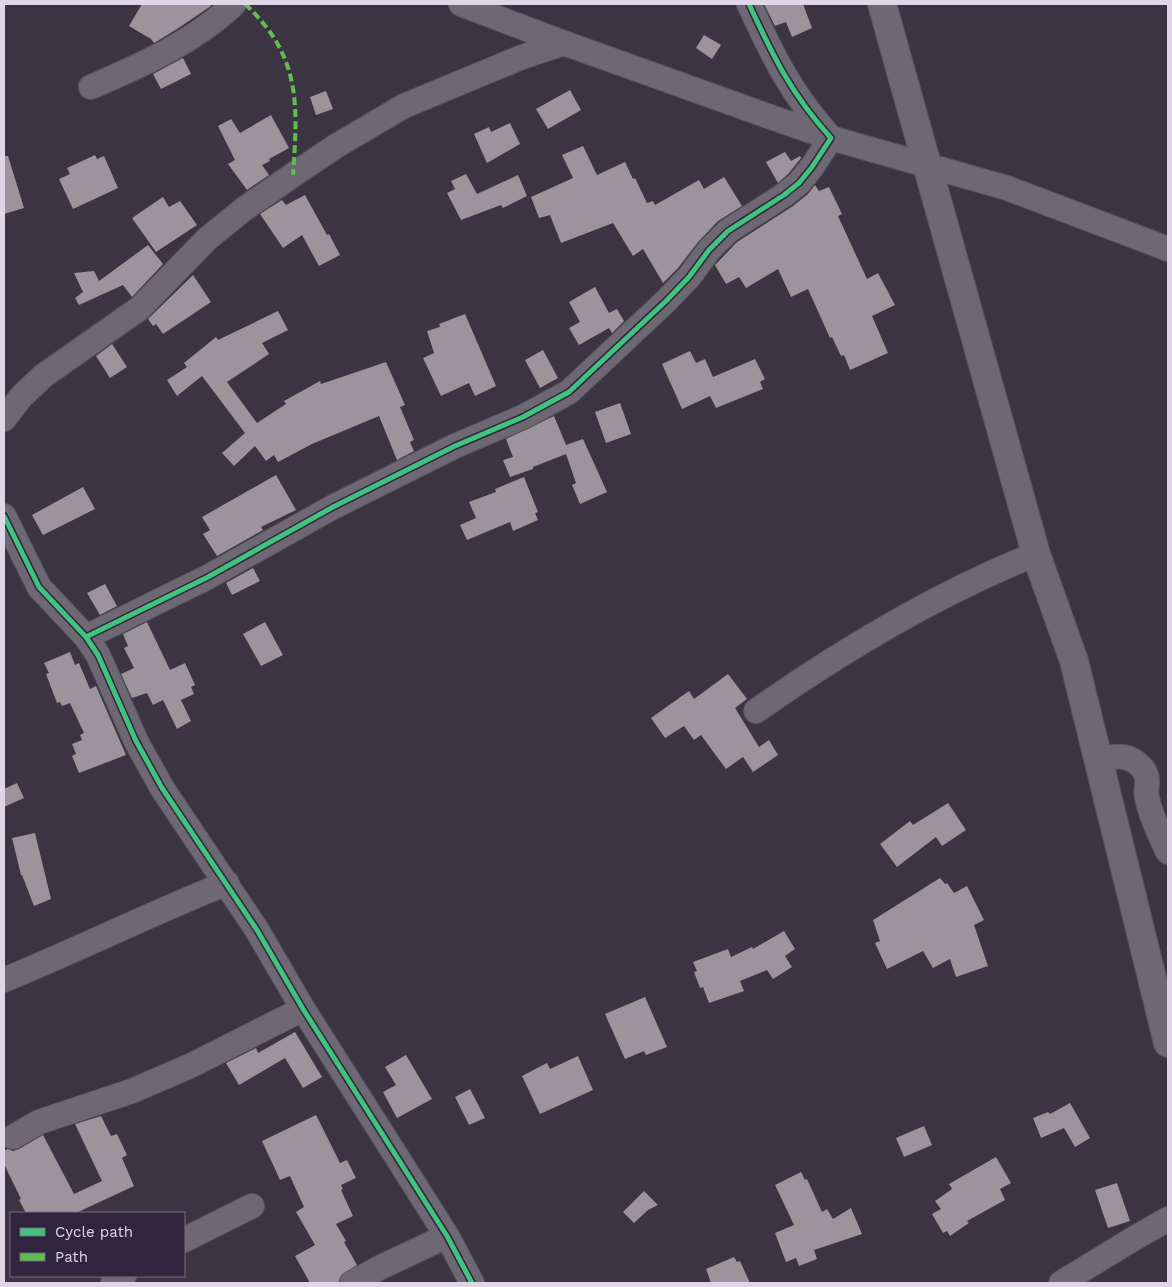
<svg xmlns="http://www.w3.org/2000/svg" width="1172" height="1287" viewBox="0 0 1172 1287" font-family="'Work Sans',sans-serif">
  <rect width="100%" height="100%" fill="#3b3442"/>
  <!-- building -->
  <path fill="#9c939d" d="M142 4H210L211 6 177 29 154 43 151 39 129 26Z
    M764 4H803L812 28 792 37 786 22 775 26Z
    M704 35 721 45 712 59 696 48Z
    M183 58 191 74 161 89 153 74Z
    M570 90 581 110 548 129 536 109Z
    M326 91 333 109 316 115 310 97Z
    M271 115 289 148 269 159 270 161 262 165 269 175 247 190 228 164 235 160 218 126 231 119 240 133Z
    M510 123 520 144 487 163 474 134 489 127 491 132Z
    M583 146 597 175 625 162 633 179 635 178 647 203 653 201 655 205 699 180 704 189 724 177 742 206 718 221 698 242 678 268 663 283 643 249 633 256 613 223 561 243 550 215 539 218 531 197 573 178 562 155Z
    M785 152 791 161 800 156 801 158 789 173 778 183 766 162Z
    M95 155 97 159 104 156 118 188 73 209 59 179 70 174 67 168Z
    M4 156H8L24 208 4 214Z
    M466 174 477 194 518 175 527 196 503 208 501 205 461 220 447 193 455 189 451 181Z
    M815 185 819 191 829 187 842 214 838 216 867 279 878 273 895 305 872 316 888 353 850 370 844 355 841 356 832 337 830 338 808 289 791 297 778 269 746 288 739 277 726 284 715 265 737 242 793 206 808 194Z
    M305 195 327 235 329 234 340 255 319 266 302 235 283 248 260 214 282 200 286 205Z
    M163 197 169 207 180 201 197 225 156 252 132 218Z
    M148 245 163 264 132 297 123 285 79 305 75 298 83 292 74 273 94 271 99 281Z
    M193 275 211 302 163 334 156 324 153 326 148 319Z
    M595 287 609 313 617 309 624 321 612 333 609 328 579 345 569 328 580 322 569 302Z
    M278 311 288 330 262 343 269 354 227 382 257 423 286 404 284 401 320 381 321 384 386 362 405 405 400 407 414 440 410 442 414 451 397 460 379 416 312 444 278 462 274 455 266 461 255 446 234 466 222 453 245 433 202 376 177 396 167 380 187 367 184 363 216 337 218 340Z
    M465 314 496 386 475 396 469 383 441 396 423 358 434 353 427 331 440 327 439 324Z
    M112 344 127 367 110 378 96 356Z
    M543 350 558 378 540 388 525 360Z
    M690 351 696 363 705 359 713 377 755 359 765 379 760 382 763 389 716 408 710 396 682 409 662 364Z
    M620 403 631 434 606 443 595 412Z
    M554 416 566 445 583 439 607 492 580 504 572 485 576 483 566 454 533 467V469L510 477 503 460 513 457 506 439Z
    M276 475 296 510 261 527 263 530 217 556 203 534 210 530 202 517Z
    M524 477 538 512 535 513 538 520 513 531 510 522 467 540 460 525 476 518 469 502 496 492 495 489Z
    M83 487 95 509 43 535 32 515Z
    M253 568 260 581 232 595 226 583Z
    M105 584 117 606 100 615 87 593Z
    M147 622 170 670 185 663 195 685 191 687 194 694 181 700 191 721 177 729 163 700 153 705 147 693 132 698 121 674 134 668 124 648 128 646 123 634Z
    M265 622 283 655 261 666 243 634Z
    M70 652 75 665 79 663 90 689 96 686 126 755 79 773 72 756 76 754 72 744 82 740 80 735 84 733 70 703 62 706 60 702 57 703 46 674 49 673 44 663Z
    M728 674 747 699 735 708 759 747 769 740 778 755 753 772 743 757 726 769 701 735 694 740 684 726 665 738 651 718 689 691 694 699Z
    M17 783 24 798 4 807V789Z
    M948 803 966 830 942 846 936 837 897 867 880 844 910 821 913 825Z
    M35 833 51 899 34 906 22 875H21L12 838Z
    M940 878 945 884 947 883 954 893 967 886 984 920 974 925 988 966 956 977 950 959 933 968 923 951 887 969 875 943 880 941 873 920Z
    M784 931 795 949 785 956 792 967 773 979 767 970 740 981 744 991 709 1003 703 987 700 988 694 972 697 971 693 962 728 949 731 957 752 947 753 949Z
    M645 997 667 1047 646 1055 644 1051 625 1059 605 1014Z
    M295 1032 322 1077 303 1088 285 1058 239 1085 226 1063 256 1048 258 1053Z
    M406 1055 432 1099 397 1118 383 1092 396 1085 385 1067Z
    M578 1056 593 1090 540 1114 522 1076 547 1063 550 1069Z
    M470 1089 485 1118 469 1125 455 1097Z
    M1070 1103 1090 1138 1075 1147 1064 1128 1041 1138 1033 1118 1048 1112 1050 1114Z
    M316 1115 340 1163 347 1160 356 1178 341 1185 343 1189 341 1190 353 1216 336 1224 346 1241 344 1242 357 1265 341 1276 338 1283H310L295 1256 315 1245 296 1212 304 1207 290 1176 280 1180 262 1141Z
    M101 1116 111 1136 117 1134 127 1155 122 1158 134 1186 76 1213H26L19 1200 21 1199 4 1164V1151L8 1149 13 1151 19 1149 43 1135 74 1194 102 1181 75 1124Z
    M924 1126 932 1145 904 1157 896 1138Z
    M996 1157 1011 1183 1000 1189 1005 1200 967 1221 969 1223 950 1236 947 1231 943 1233 932 1214 941 1209 935 1201 952 1189 949 1184Z
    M801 1172 805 1180 807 1179 822 1212 827 1209 833 1219 851 1208 862 1234 814 1250 817 1259 799 1266 796 1258 786 1262 775 1233 794 1225 775 1185Z
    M1117 1183 1130 1221 1108 1228 1095 1190Z
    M644 1191 658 1205 648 1210 634 1223 623 1212Z
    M734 1257 737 1262 740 1261 750 1283H711L706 1269Z"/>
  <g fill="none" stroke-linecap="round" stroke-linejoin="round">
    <defs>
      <path id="street" d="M461 4 564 43 765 115 831 138 1007 188 1168 249
        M91 87C142 65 194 42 234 4
        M4 419 21 397 43 376 140 308 207 239 244 209 293 175 336 146 404 106 522 57 564 43
        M4 516 39 587 86 637 98 655 136 741 162 788 257 930 303 1009 447 1236 472 1283
        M86 637 208 577 333 507 455 446 523 417 569 392 666 301 689 277 709 250 728 231 784 195 799 183 812 167 831 138C791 94 773 56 749 4
        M756 711C843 650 938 593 1036 554
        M1099 759C1107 758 1115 756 1123 757 1133 758 1146 768 1147 779 1148 785 1145 791 1147 798 1151 817 1160 835 1168 852
        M4 980C79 949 152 913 227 883
        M13 1137 39 1122 132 1091 190 1066 303 1009
        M184 1240 252 1206
        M113 1283 124 1276
        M352 1283 379 1268 447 1236
        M1061 1283 1133 1239 1168 1219"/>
      <path id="secondary" d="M882 4 1036 554 1074 661 1168 1043"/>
    </defs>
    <!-- street casing -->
    <use href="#street" stroke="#58525e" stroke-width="26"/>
    <!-- secondary casing -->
    <use href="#secondary" stroke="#58525e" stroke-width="30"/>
    <!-- street -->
    <use href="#street" stroke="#6d6873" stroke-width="24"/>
    <!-- secondary -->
    <use href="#secondary" stroke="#6d6873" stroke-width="28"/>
    <!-- quiet -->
    <path stroke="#5fbe4e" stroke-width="4" stroke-dasharray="8 4" stroke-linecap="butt" d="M245 4C301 56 298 104 293 175"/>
    <defs>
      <path id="cycleway" d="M4 516 39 587 86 637 98 655 136 741 162 788 257 930 303 1009 447 1236 472 1283
        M86 637 208 577 333 507 455 446 523 417 569 392 666 301 689 277 709 250 728 231 784 195 799 183 812 167 831 138C791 94 773 56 749 4"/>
    </defs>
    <!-- cycleway casing -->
    <use href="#cycleway" stroke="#31243e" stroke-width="8"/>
    <!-- cycleway -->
    <use href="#cycleway" stroke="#40c37c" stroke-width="5"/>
  </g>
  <!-- border -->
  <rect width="1172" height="1287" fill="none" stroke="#dfd7e8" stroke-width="10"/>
  <!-- legend -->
  <rect x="10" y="1212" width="175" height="65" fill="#31243e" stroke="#776c82"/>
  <rect x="20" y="1228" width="25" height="8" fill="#40c37c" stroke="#776c82"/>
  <text x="55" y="1237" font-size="15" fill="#dfd7e8">Cycle path</text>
  <rect x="20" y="1253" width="25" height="8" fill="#5fbe4e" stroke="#776c82"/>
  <text x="55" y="1262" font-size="15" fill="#dfd7e8">Path</text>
</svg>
